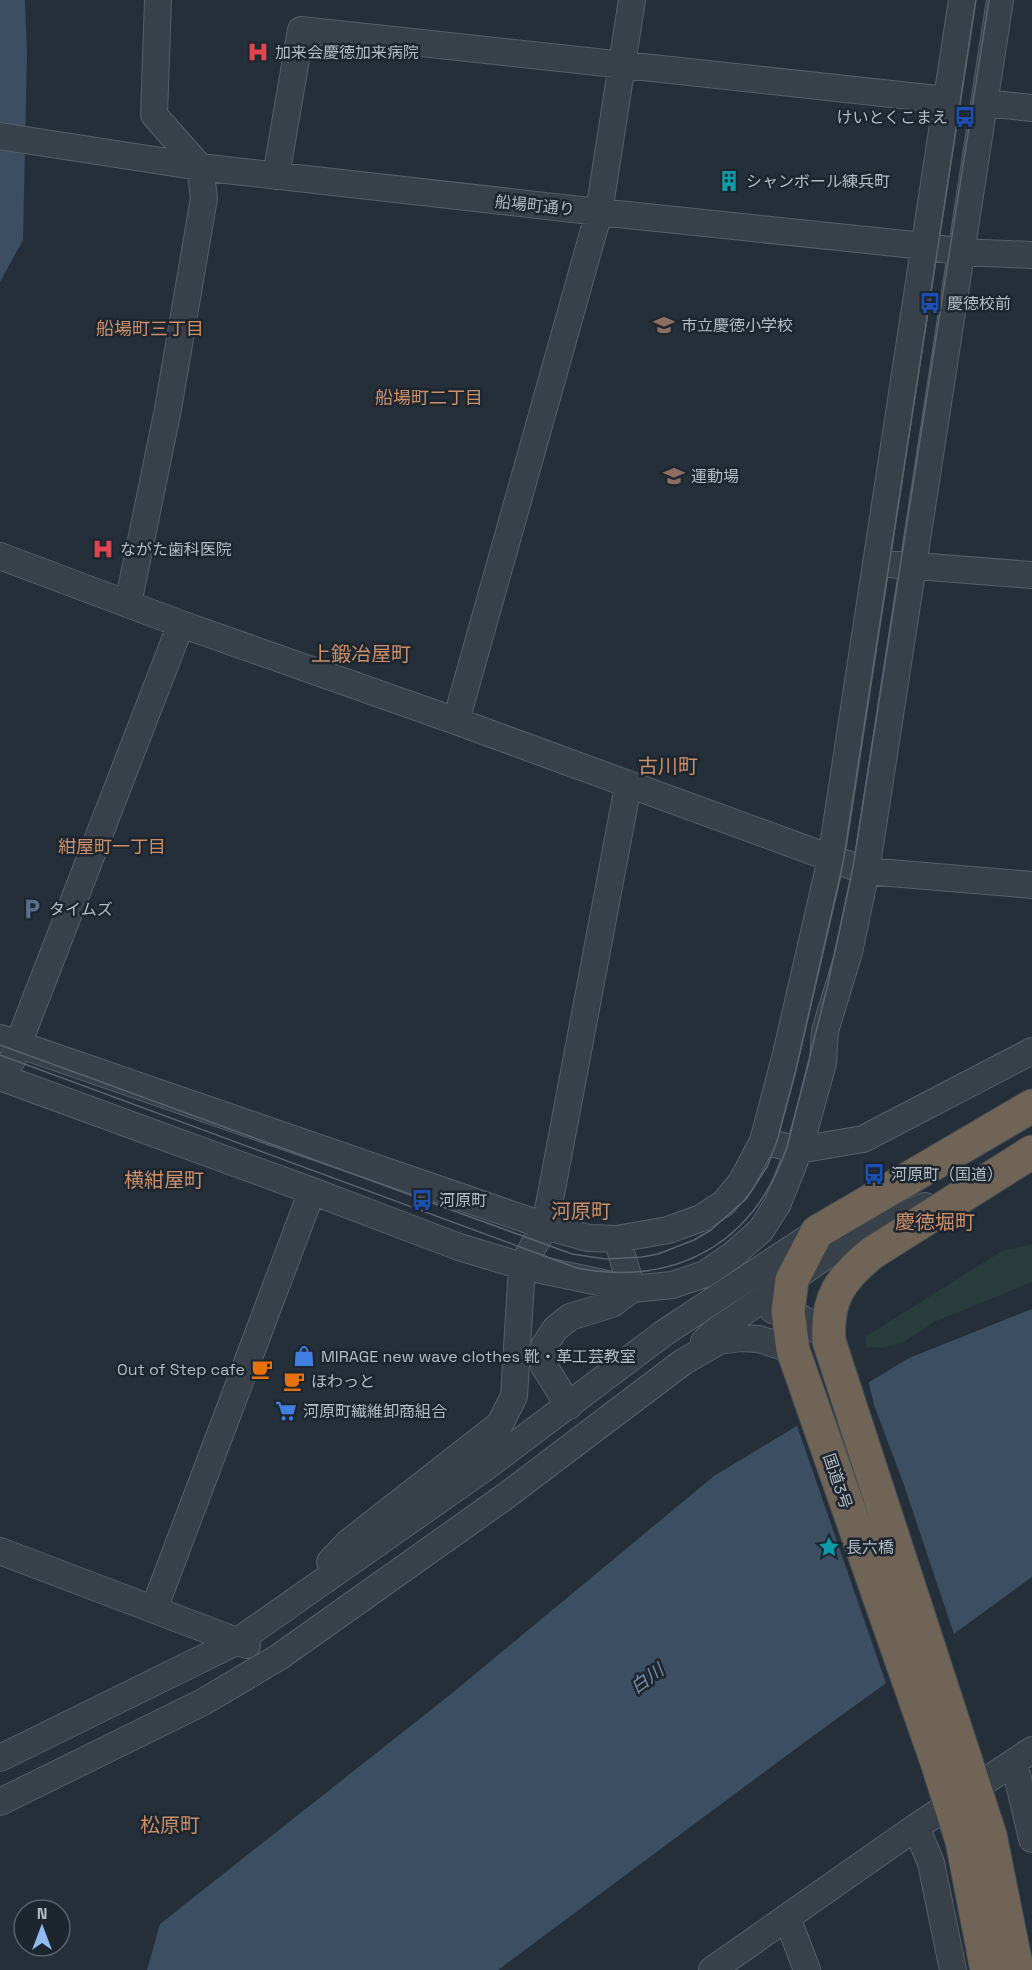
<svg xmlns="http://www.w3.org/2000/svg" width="1032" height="1970" viewBox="0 0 1032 1970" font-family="'Space Grotesk','Noto Sans JP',sans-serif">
  <rect width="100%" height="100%" fill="#252f3a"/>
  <!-- green -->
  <path fill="#283c3c" d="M1032 1244V1282L934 1322 904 1342 883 1348 866 1347 865 1337 1002 1251Z"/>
  <!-- water -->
  <path fill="#3b4e62" d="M0 0H25L27 54 23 240 0 282Z
    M1032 1309V1577L798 1747 498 1970H147L160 1924 451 1694 714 1476 909 1358Z"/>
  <!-- pier -->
  <path fill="#252f3a" d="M868 1380 874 1405 904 1485 955 1637 887 1686 796 1423Z"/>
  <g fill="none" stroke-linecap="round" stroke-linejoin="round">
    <defs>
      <path id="minor" d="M984 103 1032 108
        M0 136 200 167 599 212 924 246 961 252 1032 255
        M276 176 301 30 947 100
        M0 556 181 624 456 721 866 871 1032 885
        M877 563 1032 575
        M128 604 168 409 204 198 200 167 154 115 158 0
        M456 721 599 212 632 0
        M0 1038 545 1226 588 1238 617 1239 668 1230 701 1218 724 1203 742 1181 763 1141 786 1054 831 859 962 0
        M12 1060 181 624
        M0 1077 312 1191 459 1247 522 1266 632 1289 672 1285 705 1274 734 1254 761 1230 777 1205 799 1150 823 1063 825 1031 849 952 866 871 1000 0
        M763 1141 799 1150 863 1139 1032 1051
        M773 1310C798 1313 812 1323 829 1341
        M704 1342 713 1333 830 1253 877 1227 925 1206
        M569 1406 544 1366V1346L555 1329 570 1317 612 1304 632 1289 617 1239
        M0 1551 247 1645
        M330 1562 349 1542 500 1424 514 1396 522 1266 545 1226 628 786
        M154 1609 312 1191
        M0 1758 238 1641 483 1469 664 1333 817 1232
        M1014 1762 1032 1839
        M0 1802 203 1702 279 1657 503 1498 683 1362 719 1341 741 1338 759 1339 793 1350
        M916 1827 1032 1750
        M787 1917 807 1970
        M712 1970 916 1827 931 1863 953 1970"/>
      <path id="highway" d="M987 1970 962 1841 937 1762 793 1350 788 1311 792 1280 817 1232 1032 1106
        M1017 1970 990 1835 829 1341C826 1299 840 1279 872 1253L1032 1152"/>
    </defs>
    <!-- minor casing -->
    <use href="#minor" stroke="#565f68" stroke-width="28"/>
    <!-- highway casing -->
    <use href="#highway" stroke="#434c55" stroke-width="35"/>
    <!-- minor -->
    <use href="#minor" stroke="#38414a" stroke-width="26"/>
    <!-- highway -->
    <use href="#highway" stroke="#706456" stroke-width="33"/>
    <!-- tram -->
    <path stroke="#5a6571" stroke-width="1.5" d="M0 1045 572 1254 606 1259 642 1257 658 1254 694 1240 711 1230 746 1199 767 1167 777 1141 795 1074 843 863 976 0
      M0 1055 577 1268C677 1287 754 1243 787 1147L827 988 853 867 989 0"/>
  </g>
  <!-- icons -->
  <defs>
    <symbol id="hospital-bare" viewBox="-9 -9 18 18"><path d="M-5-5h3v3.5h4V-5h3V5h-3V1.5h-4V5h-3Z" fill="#e0444e" stroke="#1d262f" stroke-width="2.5" paint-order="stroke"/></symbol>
    <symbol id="bus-bare" viewBox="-9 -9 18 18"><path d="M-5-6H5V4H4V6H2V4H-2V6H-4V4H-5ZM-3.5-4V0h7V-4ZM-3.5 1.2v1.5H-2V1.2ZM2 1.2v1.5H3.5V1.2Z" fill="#1a4fb4" stroke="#1d262f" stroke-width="2.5" paint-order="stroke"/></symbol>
    <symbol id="building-bare" viewBox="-9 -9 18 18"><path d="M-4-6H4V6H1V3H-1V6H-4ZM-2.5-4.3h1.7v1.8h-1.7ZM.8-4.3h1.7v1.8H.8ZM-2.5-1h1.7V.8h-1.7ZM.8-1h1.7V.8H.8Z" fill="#0f9aa8" stroke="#1d262f" stroke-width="2.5" paint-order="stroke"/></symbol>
    <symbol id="school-bare" viewBox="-9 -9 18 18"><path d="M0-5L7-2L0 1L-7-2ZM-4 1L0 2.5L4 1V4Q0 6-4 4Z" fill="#8d6e63" stroke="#1d262f" stroke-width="2.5" paint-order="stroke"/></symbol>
    <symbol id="parking-bare" viewBox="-9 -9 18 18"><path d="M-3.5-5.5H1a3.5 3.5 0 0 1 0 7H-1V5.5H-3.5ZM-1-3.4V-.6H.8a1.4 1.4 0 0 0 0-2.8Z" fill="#5c6f8a" stroke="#1d262f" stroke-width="2.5" paint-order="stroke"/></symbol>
    <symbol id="shop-bare" viewBox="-9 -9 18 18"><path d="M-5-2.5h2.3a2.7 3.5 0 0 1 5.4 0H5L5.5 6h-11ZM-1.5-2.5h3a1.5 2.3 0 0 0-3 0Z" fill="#3f7fe0" stroke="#1d262f" stroke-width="2.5" paint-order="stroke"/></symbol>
    <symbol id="cafe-bare" viewBox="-9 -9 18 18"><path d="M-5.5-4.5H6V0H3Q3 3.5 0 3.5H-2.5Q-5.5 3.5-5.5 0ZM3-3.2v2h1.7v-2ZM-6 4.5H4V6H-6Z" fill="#e8710a" stroke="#1d262f" stroke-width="2.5" paint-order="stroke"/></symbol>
    <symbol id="supermarket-bare" viewBox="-9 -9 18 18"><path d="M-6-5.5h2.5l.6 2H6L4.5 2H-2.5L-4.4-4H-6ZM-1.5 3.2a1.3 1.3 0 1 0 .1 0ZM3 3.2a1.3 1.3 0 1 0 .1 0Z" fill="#3f7fe0" stroke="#1d262f" stroke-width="2.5" paint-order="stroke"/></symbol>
    <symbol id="sight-bare" viewBox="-9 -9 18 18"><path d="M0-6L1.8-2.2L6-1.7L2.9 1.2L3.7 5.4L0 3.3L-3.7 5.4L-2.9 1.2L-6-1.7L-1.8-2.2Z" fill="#0f9aa8" stroke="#1d262f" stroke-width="2.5" paint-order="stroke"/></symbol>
  </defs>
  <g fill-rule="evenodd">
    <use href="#hospital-bare" x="243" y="37" width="30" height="30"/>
    <use href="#bus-bare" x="950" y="102" width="30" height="30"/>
    <use href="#building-bare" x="714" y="166" width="30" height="30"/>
    <use href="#bus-bare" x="915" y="288" width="30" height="30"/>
    <use href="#school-bare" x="649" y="310" width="30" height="30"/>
    <use href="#school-bare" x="659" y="461" width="30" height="30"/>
    <use href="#hospital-bare" x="88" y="534" width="30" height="30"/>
    <use href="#parking-bare" x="17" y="894" width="30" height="30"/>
    <use href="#bus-bare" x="859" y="1159" width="30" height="30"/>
    <use href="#bus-bare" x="407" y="1185" width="30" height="30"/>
    <use href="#shop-bare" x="289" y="1341" width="30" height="30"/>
    <use href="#cafe-bare" x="247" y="1354" width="30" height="30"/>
    <use href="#cafe-bare" x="279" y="1366" width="30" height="30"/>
    <use href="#supermarket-bare" x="271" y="1396" width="30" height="30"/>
    <use href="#sight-bare" x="814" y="1532" width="30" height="30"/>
  </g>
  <g text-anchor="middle" stroke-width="5" stroke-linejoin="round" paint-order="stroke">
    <!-- poi labels -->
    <g font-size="16" fill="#b4bcc6" stroke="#1d262f" text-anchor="start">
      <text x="275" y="58">加来会慶徳加来病院</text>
      <text x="948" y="123" text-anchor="end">けいとくこまえ</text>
      <text x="746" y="187">シャンボール練兵町</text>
      <text x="947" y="309">慶徳校前</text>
      <text x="681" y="331">市立慶徳小学校</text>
      <text x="691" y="482">運動場</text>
      <text x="120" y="555">ながた歯科医院</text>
      <text x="49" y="915">タイムズ</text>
      <text x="891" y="1180">河原町（国道）</text>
      <text x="439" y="1206">河原町</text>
      <text x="321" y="1362">MIRAGE new wave clothes 靴・革工芸教室</text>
      <text x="245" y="1375" text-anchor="end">Out of Step cafe</text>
      <text x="311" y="1387">ほわっと</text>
      <text x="303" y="1417">河原町繊維卸商組合</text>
      <text x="846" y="1553">長六橋</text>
    </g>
    <!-- street labels -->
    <g font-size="16" fill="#b4bcc6" stroke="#1d262f">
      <text transform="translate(535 205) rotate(6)" y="6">船場町通り</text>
      <text transform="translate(838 1481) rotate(71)" y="6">国道3号</text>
    </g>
    <!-- neighbourhood labels -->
    <g font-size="18" fill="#cc8f69" stroke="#1d262f">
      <text x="150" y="335">船場町三丁目</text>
      <text x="429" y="404">船場町二丁目</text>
      <text x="112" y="853">紺屋町一丁目</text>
    </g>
    <!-- water labels -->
    <g font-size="18" font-style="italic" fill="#768ea7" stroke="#1d262f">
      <text transform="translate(647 1679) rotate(-36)" y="6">白川</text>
    </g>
    <!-- quarter labels -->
    <g font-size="20" fill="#cc8f69" stroke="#1d262f">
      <text x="361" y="661">上鍛冶屋町</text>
      <text x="668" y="773">古川町</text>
      <text x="164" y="1187">横紺屋町</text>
      <text x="581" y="1218">河原町</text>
      <text x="935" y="1229">慶徳堀町</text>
      <text x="170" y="1832">松原町</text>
    </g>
  </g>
  <!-- north arrow -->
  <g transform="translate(42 1928)"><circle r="28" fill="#1d262f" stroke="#59626b" stroke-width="1.5"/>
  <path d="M0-4.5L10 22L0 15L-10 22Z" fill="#8fb9ef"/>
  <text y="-9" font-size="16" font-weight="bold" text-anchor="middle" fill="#b4bcc6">N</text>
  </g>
</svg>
